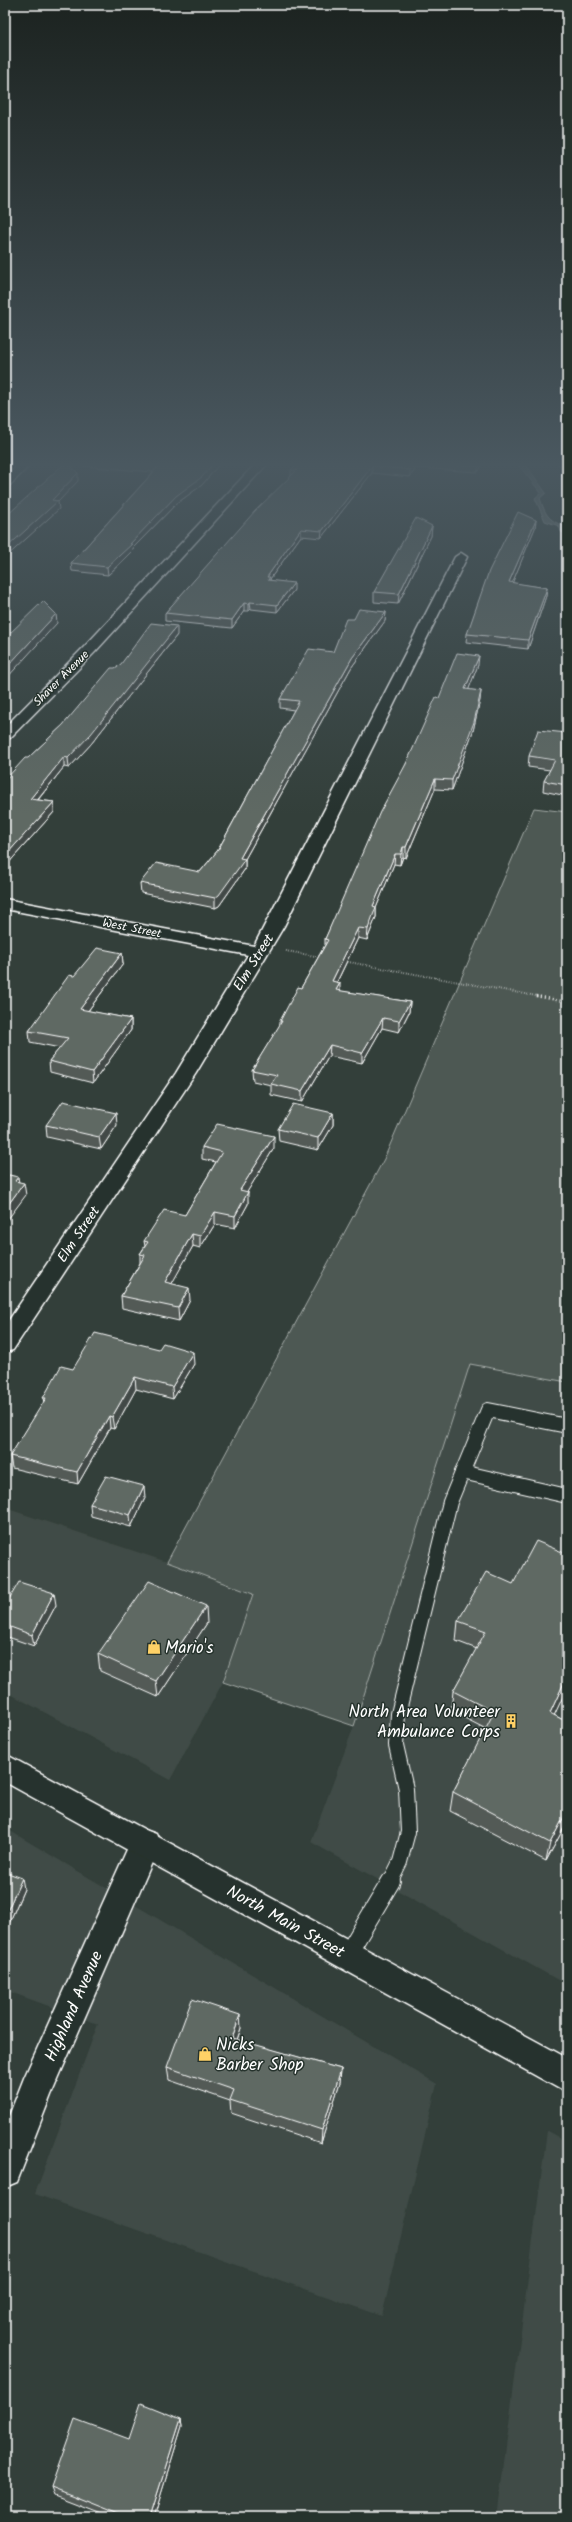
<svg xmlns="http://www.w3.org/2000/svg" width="572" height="2522" viewBox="0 0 572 2522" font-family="Kalam,sans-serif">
  <rect width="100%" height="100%" fill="#333f3a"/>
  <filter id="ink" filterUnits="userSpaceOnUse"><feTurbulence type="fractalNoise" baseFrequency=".025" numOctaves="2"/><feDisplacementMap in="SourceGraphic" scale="8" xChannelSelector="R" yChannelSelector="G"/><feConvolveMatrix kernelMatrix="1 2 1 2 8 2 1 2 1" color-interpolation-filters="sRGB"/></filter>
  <g filter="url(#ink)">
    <!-- built -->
    <path fill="#404c47" d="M470 1364 567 1382V1985L311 1842 354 1726Z
      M5 1508 167 1562 253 1594 223 1682 170 1780 5 1691Z
      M5 1828 437 2084 382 2316 35 2194 98 2024 5 1990Z
      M547 2131 567 2142V2517H497Z"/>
    <!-- green -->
    <path fill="#4d5853" stroke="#a6aca9" d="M534 808 567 812V1382L470 1364 354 1726 223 1682 253 1594 167 1562 384 1159Z"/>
    <!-- water -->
    <path fill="#737b78" stroke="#abb0ae" d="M516 462H524L546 493 540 498C545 514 548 520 564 526L567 533 561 532 559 526 545 521 535 498 541 493Z"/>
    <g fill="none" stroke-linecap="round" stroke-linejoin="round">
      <defs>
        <path id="lane-far1" d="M462 1472 567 1496
          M390 1882 400 1862 408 1832 406 1789 396 1745 398 1714 450 1502 488 1410 567 1426"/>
        <path id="lane" d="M347 1955 391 1881"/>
        <path id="street" d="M21 462H33L9 486 5 487V478Z
          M257 462H269L95 652 10 738 5 739V727L85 646Z
          M558 462H567V465L559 464Z
          M461 553 467 557 284 926 196 1073 13 1350 5 1352V1326L176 1073 248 955 5 909V899L254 946 455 557Z
          M145 1830 156 1834 160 1844 51 2095 17 2182 5 2187V2126L24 2078 134 1834Z"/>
        <path id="primary" d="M5 1754 567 2058V2093L5 1782Z"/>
      </defs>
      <!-- lane-far1 casing -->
      <use href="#lane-far1" stroke="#fff" stroke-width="16"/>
      <!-- lane casing -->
      <use href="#lane" stroke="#fff" stroke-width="20"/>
      <!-- street casing -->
      <use href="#street" stroke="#fff" stroke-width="3"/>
      <!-- primary casing -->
      <use href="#primary" stroke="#fff" stroke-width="3"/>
      <!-- path-far1 -->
      <path stroke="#fff" stroke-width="2" stroke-dasharray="0.5 2" stroke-linecap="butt" d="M286 951 321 957
        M343 961 542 997"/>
      <!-- path -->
      <path stroke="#fff" stroke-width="2.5" stroke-dasharray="1 3" stroke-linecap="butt" d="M536 996 567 1002"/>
      <!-- lane-far1 -->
      <use href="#lane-far1" stroke="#26332d" stroke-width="14"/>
      <!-- lane -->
      <use href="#lane" stroke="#26332d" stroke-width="18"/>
      <!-- street -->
      <use href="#street" fill="#26332d" fill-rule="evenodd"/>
      <!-- primary -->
      <use href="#primary" fill="#26332d" fill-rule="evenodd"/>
    </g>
    <!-- wall -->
    <path fill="#525a56" stroke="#fff" d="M70 462H221L202 485 176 504 133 548V551L108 575 72 571 71 563 153 472 70 465Z
      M299 462H484L478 472 416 468 410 477 372 473 321 538 301 536 270 579V580L294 590 277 612 251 609 249 611H244L232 628 165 621V613L291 476V470Z
      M536 520 535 528 512 583 547 588 546 596 528 649 466 642 467 634Z
      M432 526 431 536 398 604 374 602V592Z
      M386 612 385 621 351 668 245 859V869L219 906 215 908 141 893 140 883 200 872 218 850 294 710 280 708V699L333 652 354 619Z
      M177 635 91 744 69 768 64 767 38 800 54 802V812L5 867 28 758 63 725 115 668Z
      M478 665 468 690 481 691 480 700 473 731 452 790 435 789 406 858 403 857 400 865 394 864 376 908V917L367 940 358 938 337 982 340 991 410 1002 409 1012 399 1032 382 1028 362 1063 329 1056 302 1102 271 1095V1085L253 1081 252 1070 280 1025V1021L301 988 325 945V939L406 764 439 698Z
      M567 675V685H566Z
      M567 733V796L543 791 544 781 550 770 528 767 529 756Z
      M122 953 123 964 88 1011 131 1019V1030L93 1083 50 1072 49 1061 60 1048 30 1042 29 1031 74 976Z
      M333 1113V1125L318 1150 279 1141 278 1129Z
      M46 1125H117L101 1149 47 1137Z
      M202 1147 274 1148 247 1192 248 1204 235 1228 215 1224 200 1248 193 1246 171 1284 190 1300 179 1321 122 1308 121 1296 140 1263V1254L145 1246 144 1241 185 1215 216 1162 202 1159Z
      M194 1364 173 1399 136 1389 114 1429 110 1428 78 1484 12 1468 10 1456 44 1403 43 1398 73 1369Z
      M145 1498 131 1527 91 1516 90 1504Z
      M567 1554V1688L554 1715 567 1722V1822L546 1861 450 1811 453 1792 486 1729 451 1711 453 1691 477 1649 456 1641 458 1621 513 1584Z
      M56 1605 34 1646 5 1636V1606Z
      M207 1623 158 1697 100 1671 98 1654Z
      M5 1872 24 1889 7 1928 5 1927Z
      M241 2028 237 2040 341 2069 340 2082 321 2143 231 2113 230 2101 169 2080 167 2067Z
      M181 2419 182 2426 154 2517H111L54 2495 51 2487 129 2439Z"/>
    <!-- shaded-wall -->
    <path fill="#424a46" stroke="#fff" d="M215 462H221L202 485 176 504 133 548V551L108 575 107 567 176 496Z
      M416 462V468L410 477V470Z
      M480 462H484L478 472V466Z
      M372 466V473L321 538 322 531Z
      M78 473V481L58 502 59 509 5 558V549Z
      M536 520 535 528 509 591V582Z
      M432 526 431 536 398 604 399 594Z
      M301 529V536L270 579V584L267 577Z
      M294 583V590L277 612V605Z
      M547 588 546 596 528 649V640Z
      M250 602 251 609 249 611V604Z
      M244 603V611L232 628V620Z
      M386 612 385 621 351 668 245 859V869L219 906 215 908V898L240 858 352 658Z
      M56 614 57 623 5 680V669Z
      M177 626V635L91 744 69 768 68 758Z
      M479 656 478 665 465 699V689Z
      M481 691 480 700 473 731 452 790V780Z
      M64 757V767L31 808 30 799Z
      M435 779V789L406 858V847Z
      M54 802V812L5 867V856Z
      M403 847V857L400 865 401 854Z
      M395 854 394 864 376 908V917L367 940 368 929 373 906Z
      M358 928V938L332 992V981Z
      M122 953 123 964 81 1020 80 1009Z
      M340 983V994L336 990Z
      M410 1002 409 1012 399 1032V1021Z
      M383 1018 382 1028 362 1063V1053Z
      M131 1019V1030L93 1083 92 1072Z
      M330 1045 329 1056 302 1102V1091Z
      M116 1113 117 1125 101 1149 99 1137Z
      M333 1113V1125L318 1150V1138Z
      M274 1136V1148L241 1202 240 1190Z
      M18 1177 20 1189 15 1181Z
      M24 1183 26 1195 5 1223V1209Z
      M248 1192V1204L235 1228V1216Z
      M215 1212V1224L200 1248V1236Z
      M192 1234 193 1246 166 1294 165 1282Z
      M189 1288 190 1300 179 1321 178 1308Z
      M193 1352 194 1364 173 1399 172 1387Z
      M135 1377 136 1389 114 1429 112 1417Z
      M109 1416 110 1428 78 1484 77 1472Z
      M144 1486 145 1498 131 1527 130 1515Z
      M54 1593 56 1605 34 1646 32 1635Z
      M206 1606 207 1623 158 1697 156 1681Z
      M567 1676V1688L546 1733 550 1713Z
      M567 1811V1822L546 1861 550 1843Z
      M22 1878 24 1889 7 1928 5 1920V1916Z
      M240 2015 241 2028 233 2051 232 2038Z
      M341 2069 340 2082 321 2143 322 2130Z
      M181 2419 182 2426 154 2517H150Z"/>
    <!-- building -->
    <path fill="#5f6964" stroke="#fff" d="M66 462 78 473 52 500 58 501 5 549V517Z
      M112 462H215L202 477 176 496 130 544H132L107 567 71 563 159 466Z
      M299 462H416L410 470 372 466 322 531 301 529 267 577H270L268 580 294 583 277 605 250 602 249 604 244 603 232 620 165 613 255 511 297 470H291Z
      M421 462H480L478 466Z
      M518 512 536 520 509 582 547 588 528 640 467 634 489 571Z
      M416 518 432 526 399 594 374 592Z
      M43 601 56 614 5 669V638Z
      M359 609 386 612 352 658 240 858 245 859 219 895 215 898 140 883 156 863 200 872 218 850 299 701 280 699 309 649 333 652 346 619H354Z
      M151 623 177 626 91 734 68 758 64 757 30 799 54 802 5 856V780L25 758H28L63 725 111 668H115L121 664Z
      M457 653 479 656 465 689 481 691 474 722 452 780 435 779 406 847H403L401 854H395L373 906 376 907 368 929 358 928 332 981 340 983 336 990 410 1002 399 1021 383 1018 362 1053 330 1045 302 1091 271 1084 277 1075 252 1070 282 1021H280L298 987 301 988 328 940 325 939 380 812 406 764 436 697 439 698Z
      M538 730 567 733V785L544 781 555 760 529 756Z
      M97 948 122 953 80 1009 131 1019 92 1072 49 1061 68 1038 29 1031 69 975 74 976Z
      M63 1101 116 1113 99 1137 46 1125Z
      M293 1104 333 1113 318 1138 278 1129Z
      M217 1124 274 1136 240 1190 248 1192 235 1216 215 1212 200 1236 192 1234 165 1282 189 1288 178 1308 121 1296 145 1255 140 1254 148 1242 144 1241 164 1210 185 1215 222 1152 202 1147Z
      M5 1174 18 1177 15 1181 24 1183 5 1209Z
      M95 1333 159 1349 163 1343 193 1352 172 1387 135 1377 112 1417 109 1416 77 1472 10 1456 46 1398H43L61 1366 73 1369Z
      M106 1476 144 1486 130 1515 90 1504Z
      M536 1541 567 1554V1676L550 1713 567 1722V1811L550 1843 453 1792 494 1712 453 1691 486 1631 458 1621 486 1572 513 1584Z
      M149 1581 206 1606 156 1681 98 1654Z
      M19 1582 54 1593 32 1635 5 1625V1606Z
      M5 1872 22 1878 5 1916Z
      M192 1999 240 2015 232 2038 341 2069 322 2130 230 2100 234 2090 167 2067Z
      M141 2403 181 2419 150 2517H126L51 2487 75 2419 129 2439Z"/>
  </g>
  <!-- sky -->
  <linearGradient id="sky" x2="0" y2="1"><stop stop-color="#1c2320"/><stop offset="0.57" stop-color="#4a5860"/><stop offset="1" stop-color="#4a5860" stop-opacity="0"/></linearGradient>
  <rect width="572" height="815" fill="url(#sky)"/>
  <!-- icons -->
  <defs>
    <symbol id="shop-bare" viewBox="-9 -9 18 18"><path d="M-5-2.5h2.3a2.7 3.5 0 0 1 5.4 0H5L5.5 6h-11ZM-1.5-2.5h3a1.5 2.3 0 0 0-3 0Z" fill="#ffd166" stroke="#26332d" stroke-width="2.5" paint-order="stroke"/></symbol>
    <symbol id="building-bare" viewBox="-9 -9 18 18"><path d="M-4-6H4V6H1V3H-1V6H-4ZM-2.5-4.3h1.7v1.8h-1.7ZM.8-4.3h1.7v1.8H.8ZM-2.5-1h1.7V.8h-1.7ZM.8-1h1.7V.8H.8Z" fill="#ffd166" stroke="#26332d" stroke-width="2.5" paint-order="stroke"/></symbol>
  </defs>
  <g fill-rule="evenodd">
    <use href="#shop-bare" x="144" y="1637" width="20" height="20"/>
    <use href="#building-bare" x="501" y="1711" width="20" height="20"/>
    <use href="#shop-bare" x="195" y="2044" width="20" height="20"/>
  </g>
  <g text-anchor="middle" stroke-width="3" stroke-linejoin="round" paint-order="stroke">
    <!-- far-street labels -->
    <g font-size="12" fill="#fff" stroke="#26332d">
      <text transform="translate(61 678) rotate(-45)" y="4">Shaver Avenue</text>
      <text transform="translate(132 928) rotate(11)" y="4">West Street</text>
    </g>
    <!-- street labels -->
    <g font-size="14" fill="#fff" stroke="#26332d">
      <text transform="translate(253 962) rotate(-58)" y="5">Elm Street</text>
      <text transform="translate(78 1234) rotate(-56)" y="5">Elm Street</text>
    </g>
    <!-- near-poi labels -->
    <g font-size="17" fill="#fff" stroke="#26332d" text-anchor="start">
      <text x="165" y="1653">Mario's</text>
      <text x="500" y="1717" text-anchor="end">North Area Volunteer<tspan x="500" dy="20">Ambulance Corps</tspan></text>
      <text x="216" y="2050">Nicks<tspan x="216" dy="20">Barber Shop</tspan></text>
    </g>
    <!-- near-street labels -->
    <g font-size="17" fill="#fff" stroke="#26332d">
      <text transform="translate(286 1921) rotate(29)" y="6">North Main Street</text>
      <text transform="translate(73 2006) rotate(-66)" y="6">Highland Avenue</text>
    </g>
  </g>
  <!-- margin -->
  <rect width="572" height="2522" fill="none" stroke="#26332d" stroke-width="20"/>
  <rect x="10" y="10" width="552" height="2502" fill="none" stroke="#fff" stroke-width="1.5" filter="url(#ink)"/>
</svg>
